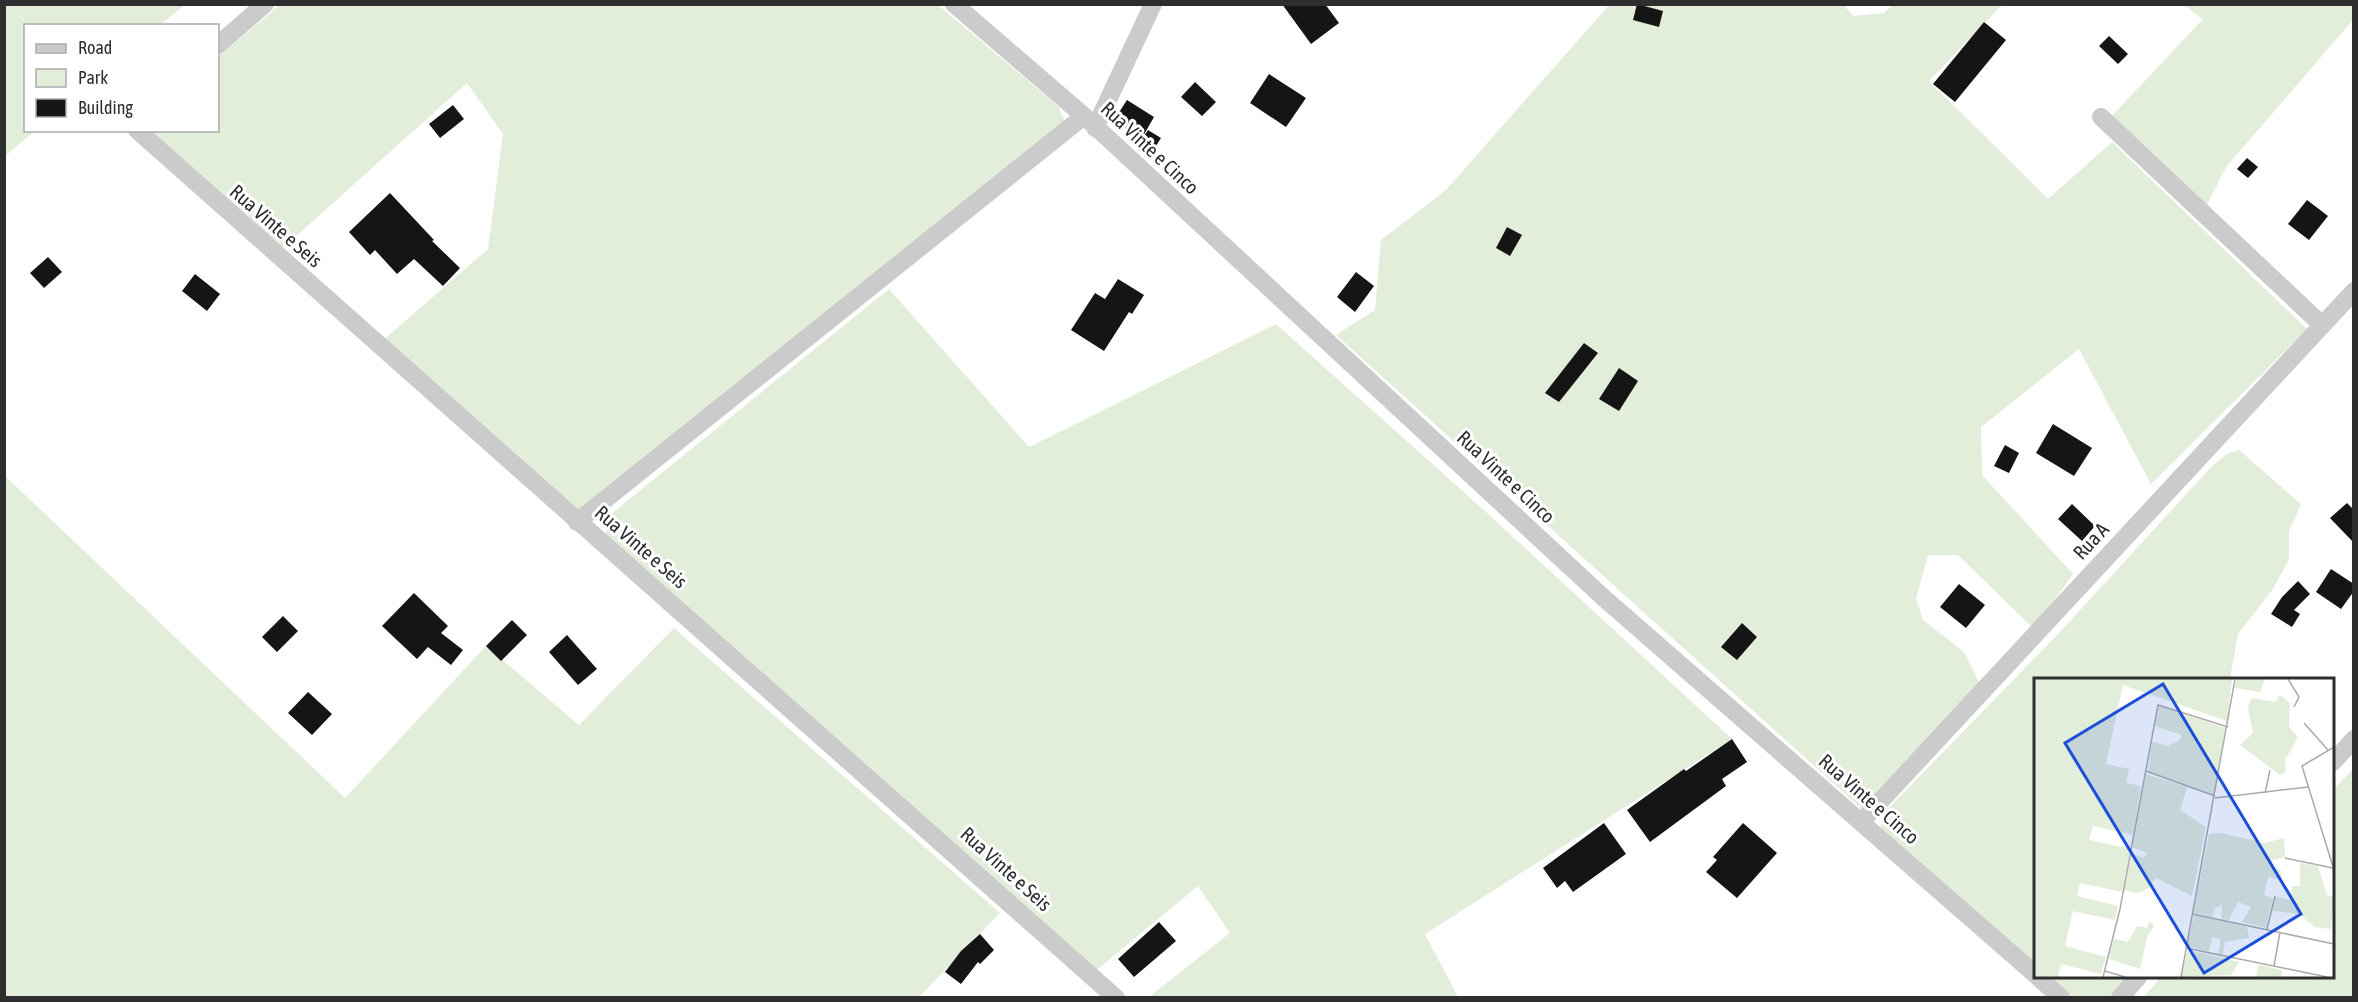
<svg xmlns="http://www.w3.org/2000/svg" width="2358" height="1002" viewBox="0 0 2358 1002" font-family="'Asap Condensed',sans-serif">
  <rect width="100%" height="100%" fill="#fff"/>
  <!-- green -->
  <path fill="#e2edda" d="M5 4H185V5L160 25 26 26V130L35 131 5 156Z
    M281 4 938 5 1058 106 1065 122 581 516 380 343 488 249 503 134 467 83 275 255 145 131 218 130V57Z
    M1610 4H1843L1853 16 1884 13 1893 5H2002L1929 81 2048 199 2112 142 2307 329 2151 484 2079 349 1981 427 1982 475 2073 574 2034 629 1958 555H1928L1916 598 1923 620 1964 652 1981 686 1862 809 1336 335 1375 310 1381 240 1446 190Z
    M2184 5H2353V20L2226 167 2206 207 2109 119 2203 19Z
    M889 289 1029 447 1276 324 1486 512 1732 739 1425 934 1458 997H1149L1230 933 1198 886 1093 973 605 535 611 514Z
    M2239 450 2301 504 2289 531V559L2273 589 2238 634 2230 679 2036 680 2035 967 1881 828 1882 815 2060 632 2213 465 2227 454Z
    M4 475 345 798 486 646 579 725 674 628 1000 913 919 997H5Z
    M2353 769V997H2144L2161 977 2332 976 2333 790Z
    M2047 977H2134L2115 998 2071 997Z"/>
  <!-- building -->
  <path fill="#151515" d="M1282 4H1325L1339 23 1311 44Z
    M1637 4 1663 11 1659 27 1633 20Z
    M1984 22 2006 40 1955 102 1933 84Z
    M2109 36 2128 54 2118 64 2099 46Z
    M1269 74 1306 98 1286 127 1250 103Z
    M1195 82 1216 102 1202 116 1181 97Z
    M1127 100 1154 117 1142 138 1114 120Z
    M453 105 464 119 440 138 429 124Z
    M1148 130 1161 138 1152 152 1139 144Z
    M2247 158 2258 167 2248 178 2237 169Z
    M390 193 434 240 432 241 460 268 443 286 414 259 397 274 375 250 370 255 349 232Z
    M2307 200 2328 216 2309 240 2288 224Z
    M1507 227 1522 235 1510 256 1496 248Z
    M48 257 62 272 44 288 30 273Z
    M1356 272 1374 286 1355 312 1337 297Z
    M195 274 220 294 207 311 182 291Z
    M1118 279 1144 295 1132 314 1129 312 1104 351 1071 330 1095 293 1105 299Z
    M1584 343 1598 353 1559 402 1545 393Z
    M1619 368 1638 381 1619 411 1599 399Z
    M2053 424 2092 448 2074 476 2036 453Z
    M2005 445 2019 453 2009 473 1994 466Z
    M2347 503 2354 510V543L2330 518Z
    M2072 504 2095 526 2082 541 2058 519Z
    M2331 569 2354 584V591L2341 609 2316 592Z
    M2298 581 2310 594 2294 610 2300 614 2292 627 2271 614 2282 597Z
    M1959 584 1985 605 1966 628 1940 607Z
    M414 593 448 626 441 633 463 650 451 665 428 647 417 659 382 626Z
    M283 616 298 631 277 652 262 637Z
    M512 620 527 635 501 661 486 646Z
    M1742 623 1757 637 1737 660 1721 647Z
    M567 635 597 669 578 685 549 652Z
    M308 692 332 714 312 735 288 713Z
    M1732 739 1747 762 1722 779 1726 786 1650 842 1627 810 1684 769 1686 771Z
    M1604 823 1626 854 1573 892 1565 881 1557 888 1543 868Z
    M1743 823 1777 853 1737 898 1706 872 1717 860 1713 857Z
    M1159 922 1176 941 1134 977 1118 959Z
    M980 934 994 950 980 964 978 962 961 984 945 972 961 951Z"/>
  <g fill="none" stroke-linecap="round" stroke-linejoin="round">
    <!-- minor -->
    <path stroke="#cbcbcb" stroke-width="18" d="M954 4 1084 116 1605 599 2036 975
      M218 45 265 4
      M2101 117 2322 325
      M1095 128 1153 4
      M137 130 1116 998
      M577 522 1084 116
      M2332 763 2354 739
      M1861 822 2354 291
      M2037 976 2061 998
      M2120 998 2139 976"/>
  </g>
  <g text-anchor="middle" stroke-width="6" stroke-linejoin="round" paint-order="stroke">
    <!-- street labels -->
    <g font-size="20" fill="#2e2e2e" stroke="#fff">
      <text transform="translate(1150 148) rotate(43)" y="7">Rua Vinte e Cinco</text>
      <text transform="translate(276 226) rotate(41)" y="7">Rua Vinte e Seis</text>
      <text transform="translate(1506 477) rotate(43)" y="7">Rua Vinte e Cinco</text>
      <text transform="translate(2091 541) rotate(-47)" y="7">Rua A</text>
      <text transform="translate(641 547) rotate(41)" y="7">Rua Vinte e Seis</text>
      <text transform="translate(1869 799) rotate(41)" y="7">Rua Vinte e Cinco</text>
      <text transform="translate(1006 869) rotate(42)" y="7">Rua Vinte e Seis</text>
    </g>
  </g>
  <!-- overview -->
  <g transform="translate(2034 678)">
    <rect width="300" height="300" fill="#fff"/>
    <path d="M0 1H198L193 43 89 7 72 86 95 91 92 105 107 108 99 157 59 148 55 162 96 171 88 214 46 205 43 218 84 228 81 242 39 233 31 268 72 279 67 296 27 286 24 299H0ZM202 1H231L226 14 201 10ZM246 17 256 25 255 49 264 59 251 82 252 93 246 97 206 67 219 55 214 30 217 20 241 24ZM125 28 191 50 180 117 114 93 118 63 133 68 145 63 148 57 120 48ZM112 96 153 109 146 132 172 149 158 218 122 200 115 210 103 215 90 212 97 176 110 180 113 175 98 169ZM187 155 231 165 250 160 251 179 238 182 236 187 247 193V202L234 199 230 217 239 220 232 250 208 244 217 229 204 224 195 242 187 241 188 227 181 230 178 239 159 235 175 156ZM266 185 284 188 293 217 300 219 297 251 281 249 265 236 238 233 241 218 256 222 258 208H266ZM160 237 213 249 215 260 191 264 189 277 184 276 187 261 178 259 175 274 153 268ZM115 244 119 245V250L113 259 106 291 75 281 80 261 94 264 103 248 113 250ZM153 274 168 275 205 284 197 297 147 299ZM224 287 248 292 247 299H222Z" fill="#e2edda"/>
    <path fill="none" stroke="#ababab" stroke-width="1.5" d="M254 1 265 19 260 29M270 45 294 72M300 69 268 88 300 192M112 93 181 118M231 115 236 92M181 120 274 109M251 180 299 190M158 236 300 266M233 251 241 218M152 270 293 299M240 288 246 254M71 293 91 299M69 299 86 231 124 27 194 49M147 299 201 1"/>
    <path fill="#1d4ed8" fill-opacity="0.15" stroke="#1d4ed8" stroke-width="3" d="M129 6 267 236 170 295 31 65Z"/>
    <rect width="300" height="300" fill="none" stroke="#2e2e2e" stroke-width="3"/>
  </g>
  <!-- border -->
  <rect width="2358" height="1002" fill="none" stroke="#2e2e2e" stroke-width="12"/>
  <!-- legend -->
  <rect x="24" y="24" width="195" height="108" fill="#ffffff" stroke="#ababab" stroke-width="1.5"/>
  <rect x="36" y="44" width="30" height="9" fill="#cbcbcb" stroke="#ababab" stroke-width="1.5"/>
  <text x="78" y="54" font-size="18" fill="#2e2e2e">Road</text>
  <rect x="36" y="69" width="30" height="18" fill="#e2edda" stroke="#ababab" stroke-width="1.5"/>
  <text x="78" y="84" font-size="18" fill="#2e2e2e">Park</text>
  <rect x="36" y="99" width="30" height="18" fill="#151515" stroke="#ababab" stroke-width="1.5"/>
  <text x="78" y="114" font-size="18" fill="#2e2e2e">Building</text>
</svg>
